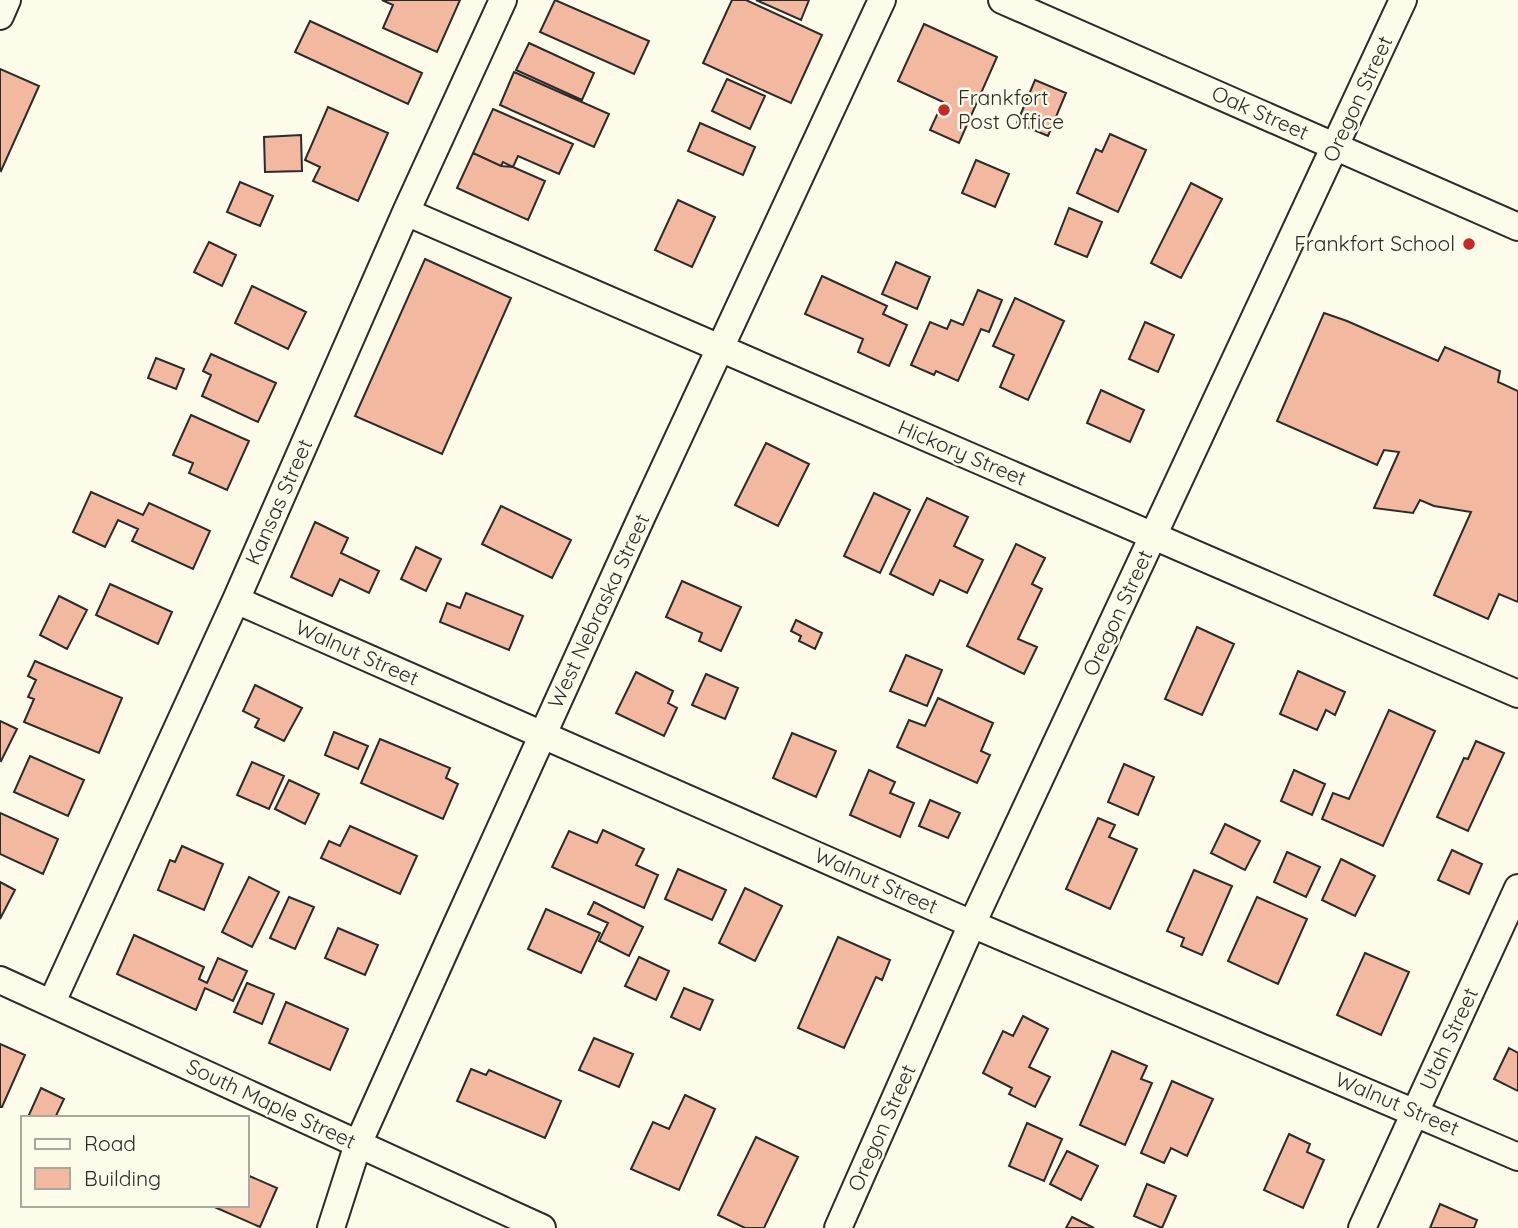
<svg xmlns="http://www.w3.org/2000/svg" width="1518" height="1228" viewBox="0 0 1518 1228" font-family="Quicksand,sans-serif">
  <rect width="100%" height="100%" fill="#fdfbea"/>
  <!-- building -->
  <path fill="#f2b8a0" stroke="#2b2b2b" stroke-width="2" d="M382 0H460L437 52 383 28 393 5Z
    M555 0 649 41 634 74 540 32Z
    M732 0H746L822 35 791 103 703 63Z
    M756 0H809L801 20Z
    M310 21 422 73 408 104 295 52Z
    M924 24 997 57 959 143 930 130 943 102 898 81Z
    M529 43 594 73 582 100 516 70Z
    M0 69 39 86 1 171 0 170Z
    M514 72 609 114 594 147 500 105Z
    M727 79 765 96 750 129 712 111Z
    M1035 80 1066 93 1048 136 1017 123Z
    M328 107 388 133 358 201 313 181 320 167 305 160Z
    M493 109 573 144 559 174 518 156 513 167 503 162 501 166 473 153Z
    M700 123 755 147 743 175 688 151Z
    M1110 134 1146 150 1118 212 1077 193 1096 149 1102 152Z
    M301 135 302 171 265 172 264 137Z
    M473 153 501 166 513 167 545 181 528 220 457 188Z
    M976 160 1009 174 995 207 962 193Z
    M240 182 273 196 260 226 227 212Z
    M1191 183 1222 199 1181 278 1151 263Z
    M678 200 715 217 692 267 655 250Z
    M1069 208 1102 222 1087 257 1055 244Z
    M209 242 236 255 222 286 194 272Z
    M425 259 511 298 442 454 355 416Z
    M896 262 930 277 917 309 882 294Z
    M822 276 887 306 883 314 907 325 889 366 858 352 863 339 805 314Z
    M252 286 306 312 288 349 235 323Z
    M978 290 1002 300 989 332 981 329 958 381 936 371 934 375 911 365 930 322 947 329 951 320 963 325Z
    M1015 298 1064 321 1028 400 1000 387 1014 355 993 346Z
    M1324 313 1347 321 1438 361 1445 347 1500 371 1498 382 1518 391V602L1499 594 1488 619 1434 595 1471 512 1434 506 1420 500 1413 513 1374 508 1399 452 1384 450 1377 465 1277 421Z
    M1145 322 1174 335 1158 372 1129 359Z
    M211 354 276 383 258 422 202 396 211 375 203 371Z
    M156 358 184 369 176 389 148 378Z
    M1101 390 1144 410 1130 442 1087 423Z
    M191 415 249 441 227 490 189 473 193 463 173 455Z
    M766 443 809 464 778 526 735 505Z
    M91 492 143 515 149 503 210 531 193 569 132 541 138 529 118 520 105 547 73 532Z
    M874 493 910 510 880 573 844 556Z
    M927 498 968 517 954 546 983 560 967 593 940 580 933 595 890 574Z
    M501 506 571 540 552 578 482 544Z
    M315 522 348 538 341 553 379 571 369 593 340 579 332 596 291 577Z
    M1016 544 1045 558 1032 584 1042 589 1018 639 1037 647 1024 674 967 646Z
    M416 547 441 559 426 591 401 579Z
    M682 581 741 607 721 651 699 641 702 633 666 617Z
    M110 584 172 612 158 644 96 615Z
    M466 593 523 616 509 650 440 622 447 603 460 608Z
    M59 596 87 610 67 649 40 635Z
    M796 620 822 633 815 649 799 641 801 636 791 631Z
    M1197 627 1234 644 1202 715 1165 699Z
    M906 655 942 670 927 706 890 691Z
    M35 661 122 698 99 753 24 722 34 699 28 697 36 680 28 676Z
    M1298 671 1345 692 1335 715 1326 710 1317 730 1280 714Z
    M636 672 673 691 668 703 677 708 664 736 616 713Z
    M706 674 738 688 725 719 692 705Z
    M255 685 302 708 284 741 255 727 259 719 243 711Z
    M938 698 993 723 981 751 990 755 977 783 897 747 909 720 925 726Z
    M1389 710 1435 731 1383 846 1322 819 1333 793 1349 799Z
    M0 721 17 729 1 761 0 760Z
    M334 732 368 746 358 769 325 755Z
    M792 733 836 751 816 797 773 778Z
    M380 739 450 768 446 778 458 784 443 819 361 783Z
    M1476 741 1504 753 1468 831 1437 817 1464 758 1468 759Z
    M30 756 84 780 68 816 14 792Z
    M252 762 284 776 269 809 237 795Z
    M1124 764 1154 777 1138 815 1108 802Z
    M869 770 895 782 890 793 914 803 900 837 850 815Z
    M1294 770 1325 784 1312 815 1281 801Z
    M289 780 319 794 305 824 275 809Z
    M930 800 960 813 948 838 919 826Z
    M0 813 58 839 43 874 0 854Z
    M1098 818 1115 825 1109 837 1137 849 1110 909 1066 889Z
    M1225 824 1260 841 1245 870 1211 853Z
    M350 826 417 856 400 894 321 858 329 841 340 846Z
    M603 830 644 849 636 865 658 875 644 908 552 867 569 831 597 843Z
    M182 846 223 864 204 910 158 890 170 860 175 862Z
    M1452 850 1482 864 1469 894 1438 880Z
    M1287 852 1320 867 1306 897 1274 882Z
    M1341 859 1375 876 1355 916 1322 900Z
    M678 869 726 890 712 920 665 899Z
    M1194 870 1232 886 1202 955 1181 946 1184 938 1167 931Z
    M249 877 279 892 252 947 222 932Z
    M0 882 15 890 0 919Z
    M745 888 782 906 755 961 719 943Z
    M289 897 314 907 295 949 270 938Z
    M1257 897 1307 919 1278 984 1228 961Z
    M594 902 643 927 629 956 599 941 608 923 588 914Z
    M546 909 600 933 581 973 528 949Z
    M338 928 378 945 365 975 325 958Z
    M134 935 204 967 199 979 207 983 218 958 247 971 233 1001 205 988 196 1010 117 974Z
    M838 937 890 960 882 980 876 977 844 1048 798 1028Z
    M1365 953 1409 972 1381 1035 1337 1015Z
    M639 957 669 971 656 1000 625 986Z
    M247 983 274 994 262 1024 234 1012Z
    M684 988 713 1000 700 1030 671 1017Z
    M286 1002 348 1029 330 1070 269 1043Z
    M1023 1016 1048 1029 1029 1067 1050 1077 1035 1107 1009 1094 1012 1088 983 1073 1003 1031 1013 1036Z
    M594 1038 633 1054 619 1087 579 1070Z
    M0 1044 25 1055 2 1107H0Z
    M1509 1048 1518 1053V1091L1494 1079Z
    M1112 1051 1147 1066 1141 1079 1152 1083 1125 1145 1080 1125Z
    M471 1069 486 1075 489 1070 561 1101 545 1138 457 1101Z
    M1172 1081 1213 1099 1187 1156 1171 1148 1164 1163 1141 1153Z
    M41 1088 64 1099 55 1118 28 1117Z
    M685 1095 715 1109 679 1190 631 1169 653 1122 669 1129Z
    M1027 1123 1062 1139 1044 1181 1009 1166Z
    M1289 1134 1310 1144 1307 1152 1324 1160 1303 1208 1264 1190Z
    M756 1137 798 1157 764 1228H745L718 1215Z
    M1067 1151 1098 1166 1081 1200 1050 1184Z
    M247 1175 277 1188 260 1227 210 1205H247Z
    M1147 1184 1176 1196 1162 1228 1134 1216Z
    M1440 1204 1477 1220 1474 1228H1430Z
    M1072 1217 1094 1228H1066Z"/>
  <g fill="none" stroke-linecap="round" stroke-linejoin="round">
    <defs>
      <path id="street" d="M1002 0 1518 227
        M0 16 7 0
        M406 212 1518 694
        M236 600 972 924 1518 1157
        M0 980 542 1228
        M52 1002 236 600 406 212 503 0
        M331 1228 358 1144 451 937 642 516 882 0
        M838 1228 972 924 1403 0
        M1362 1228 1518 888"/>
    </defs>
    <!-- street casing -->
    <use href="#street" stroke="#2b2b2b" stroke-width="30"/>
    <!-- street -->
    <use href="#street" stroke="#fdfbea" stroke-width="26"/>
  </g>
  <!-- markers -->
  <g fill="#c62828" stroke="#fdfbea" stroke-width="2.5">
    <circle cx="944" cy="110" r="7"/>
    <circle cx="1469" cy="244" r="7"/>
  </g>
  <g text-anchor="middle" stroke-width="5" stroke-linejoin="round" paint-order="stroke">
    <!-- poi labels -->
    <g font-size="21" fill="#2b2b2b" stroke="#fdfbea" text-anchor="start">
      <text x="958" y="105">Frankfort<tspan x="958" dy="24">Post Office</tspan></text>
      <text x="1455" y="251" text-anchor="end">Frankfort School</text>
    </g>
    <!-- street labels -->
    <g font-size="21" fill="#2b2b2b" stroke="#fdfbea">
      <text transform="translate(1358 99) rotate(-65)" y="7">Oregon Street</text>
      <text transform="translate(1260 113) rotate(24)" y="7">Oak Street</text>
      <text transform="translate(962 453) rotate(23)" y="7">Hickory Street</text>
      <text transform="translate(279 502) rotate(-66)" y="7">Kansas Street</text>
      <text transform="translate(599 611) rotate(-65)" y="7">West Nebraska Street</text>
      <text transform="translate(1118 613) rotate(-65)" y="7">Oregon Street</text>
      <text transform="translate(357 653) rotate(24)" y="7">Walnut Street</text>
      <text transform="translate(876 881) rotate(24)" y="7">Walnut Street</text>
      <text transform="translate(1449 1039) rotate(-65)" y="7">Utah Street</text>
      <text transform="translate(271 1104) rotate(25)" y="7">South Maple Street</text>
      <text transform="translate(1397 1104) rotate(23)" y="7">Walnut Street</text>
      <text transform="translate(882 1128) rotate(-66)" y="7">Oregon Street</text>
    </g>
  </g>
  <!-- legend -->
  <rect x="21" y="1116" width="228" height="91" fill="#fdfbea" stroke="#a9a89e" stroke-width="2"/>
  <rect x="35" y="1139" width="35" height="10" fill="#fdfbea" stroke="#a9a89e" stroke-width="2"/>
  <text x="84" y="1151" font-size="21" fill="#2b2b2b">Road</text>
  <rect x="35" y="1168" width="35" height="21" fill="#f2b8a0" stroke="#a9a89e" stroke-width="2"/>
  <text x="84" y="1186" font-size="21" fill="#2b2b2b">Building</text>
</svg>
